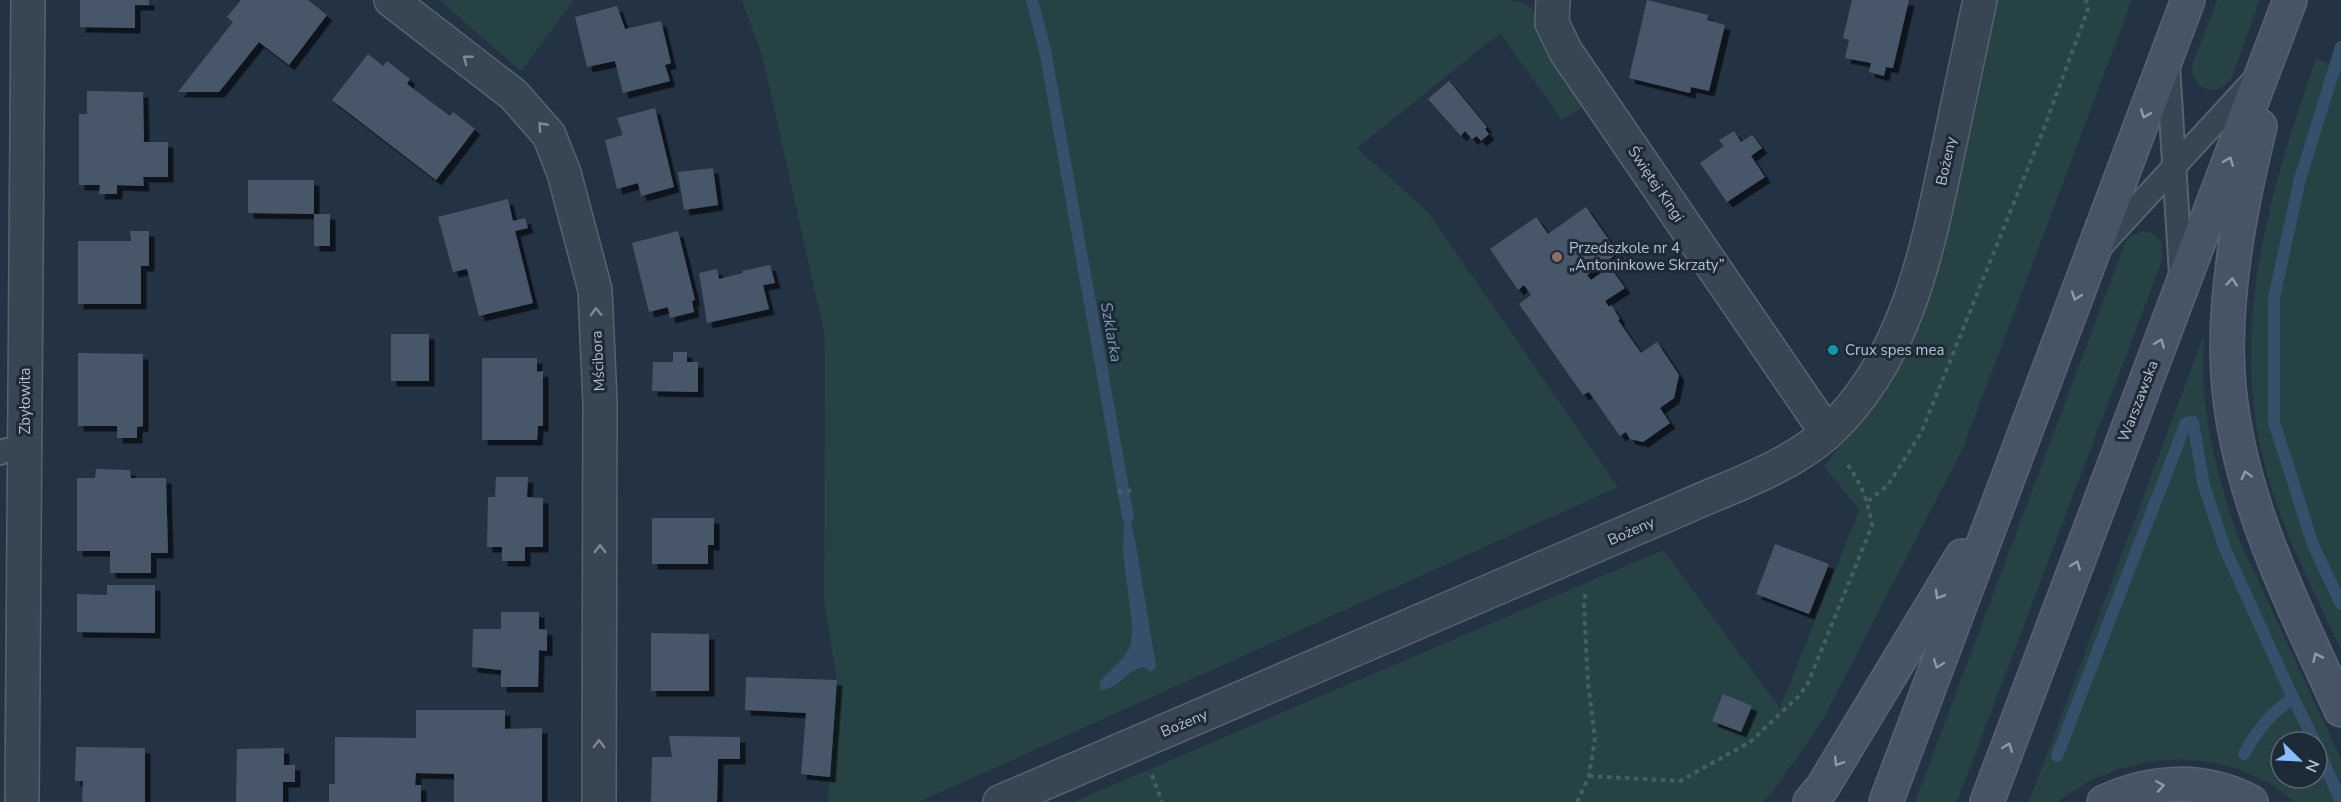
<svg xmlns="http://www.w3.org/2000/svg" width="2341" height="802" viewBox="0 0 2341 802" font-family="'Nunito Sans',sans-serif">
  <defs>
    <filter id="shadow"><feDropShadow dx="5.5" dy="5.5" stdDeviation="0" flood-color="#0009"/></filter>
  </defs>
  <rect width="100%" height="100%" fill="#243343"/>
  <!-- green -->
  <path fill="#264244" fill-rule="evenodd" d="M439 0H574L521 71Z
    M742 0H1509L1525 3 1539 16 1584 106 1562 120 1500 33 1357 148 1428 212 1618 487 919 802H828L837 680 824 600 825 336 763 59Z
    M1993 0H2132L1963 448 1821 723 1777 786 1763 802H1073L1663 550 1780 708 1859 510 1824 466 1892 382 1910 344Z
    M2217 0H2260L2231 79C2221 91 2211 94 2197 84L2192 71 2193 63Z
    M2316 58 2341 68V650C2315 593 2284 535 2267 474 2227 330 2269 195 2316 58Z
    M2143 231 2150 232 2161 241 2163 258 1957 802H1915L2125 243 2131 236Z
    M2204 335C2204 353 2202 373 2204 391 2208 442 2222 489 2238 537L2341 759V802H2295L2271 784 2241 770 2211 762 2181 759 2149 762 2119 769 2089 781 2057 802H2029ZM2281 742H2317V778H2281Z"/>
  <!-- water -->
  <path fill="#36506b" d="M1125 500 1136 544 1156 667 1151 672 1144 667C1127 669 1119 690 1100 690V681L1124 657 1131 644 1132 625 1123 551Z"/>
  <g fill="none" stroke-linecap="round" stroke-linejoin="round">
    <!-- stream -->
    <path stroke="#36506b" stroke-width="12" d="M1032 0 1045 50 1128 517
      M2341 47 2300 179 2274 298V422L2313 545 2341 604
      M2317 746 2341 802
      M2244 754C2257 730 2270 714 2293 698
      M2057 756 2186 423 2193 422 2204 486 2225 549 2293 698 2315 742"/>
  </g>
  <!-- building -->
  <path fill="#475769" filter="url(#shadow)" d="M80 0H149V5H135V28L80 27Z
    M241 0H308L327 15 289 65 259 42 219 92H178L233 22 227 17Z
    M1647 0 1708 15 1707 20 1725 25 1709 91 1691 87 1690 93 1629 78Z
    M1852 0H1909L1893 68 1886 67 1884 76 1869 72 1871 63 1845 58 1849 40 1843 38Z
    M617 6 625 29 661 21 671 63 665 65 670 81 623 93 615 61 587 67 575 17Z
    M368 54 383 66 387 61 410 79 407 84 450 116 453 112 475 129 436 180 332 100Z
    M1449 81 1487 127 1485 129 1489 134 1481 141 1477 136 1472 139 1465 131 1461 136 1428 99Z
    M87 91 143 92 144 142H168V177H143L144 186 117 185V194H99L100 185H79V114H87Z
    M655 108 674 187 641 196 638 183 617 189 605 140 623 135 617 118Z
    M1734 131 1741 142 1752 135 1762 148 1751 156 1765 177 1727 202 1700 163 1724 146 1719 140Z
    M713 168 718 205 684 210 678 172Z
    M248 180H314V214H330V246H314V214L248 213Z
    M508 199 513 221 525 218 528 228 515 231 533 303 479 316 467 269 453 272 438 217Z
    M1586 207 1618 253 1587 275 1591 280 1610 267 1625 288 1605 301 1609 307 1611 305 1620 319 1618 320 1641 353 1657 342 1679 375 1674 398 1660 408 1670 423 1643 442 1630 439 1626 432 1620 436 1589 392 1583 395 1519 304 1531 295 1524 285 1518 290 1490 249 1536 217 1548 234Z
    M130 231H149V266H141V304H78V241H131Z
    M678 231 695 300 692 301 694 312 670 318 668 307 649 312 632 243Z
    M770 265 775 283 763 285 769 309 707 323 699 273 717 269 719 279 743 273 742 271Z
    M391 334H429V381H391Z
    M673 352H687V362H698V392L652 391 653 362H673Z
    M78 353 143 354V426L137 427V438H117V426H78Z
    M482 358H537V372L543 371V426H538L537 440H482Z
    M96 469 130 470 131 478H166L168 553H151V573H110V551H77V478H95Z
    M496 477H528L527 497 543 498V547H525V561H502V547H487L488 497H495Z
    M652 518H714V545H708V564H652Z
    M1775 544 1829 564 1809 614 1756 594Z
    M107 585H155V633L77 632V594L107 595Z
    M501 612H539V629L547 630V651L539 650 538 687H501V670L472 667 473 629H501Z
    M651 633 709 634V691H651Z
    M746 677 837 680 830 777 801 774 806 713 745 710Z
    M1723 694 1752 706 1741 732 1712 721Z
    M416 710H505V729L542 728V802H454V774L416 773 415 785H421V802H329V784H335V737L416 738Z
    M669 736 740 737V759H718L717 802H651L652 757H672Z
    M76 747 145 748V802H82L83 781H75Z
    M284 748V765H295V782H283V802H236L237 749Z"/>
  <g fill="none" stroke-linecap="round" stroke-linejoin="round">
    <defs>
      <path id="lane" d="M2168 65 2181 275
        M2101 246 2254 80
        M0 453 6 450H24"/>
      <path id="street" d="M391 0 514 95 549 135 564 173 595 290 600 402 599 802
        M1553 0 1552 23 1566 52 1827 433
        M22 802 28 0
        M1000 802 1685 507C1732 486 1787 468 1826 434 1905 362 1926 256 1947 156 1958 104 1969 52 1980 0"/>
      <path id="secondary" d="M2260 126C2240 208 2221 304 2229 388 2240 503 2294 606 2341 710
        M1810 802 1822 788 1962 556
        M1886 802 2188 0
        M1987 802 2290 0
        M2104 802C2152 780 2203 777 2251 802"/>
    </defs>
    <!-- lane casing -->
    <use href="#lane" stroke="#56636f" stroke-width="26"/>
    <!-- street casing -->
    <use href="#street" stroke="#56636f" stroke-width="36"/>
    <!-- secondary casing -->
    <use href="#secondary" stroke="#56636f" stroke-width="36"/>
    <!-- path -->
    <path stroke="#445f60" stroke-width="4" stroke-dasharray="4.5 4.5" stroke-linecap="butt" d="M1118 492 1135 490
      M1868 501 1888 485 1921 433 2044 128 2088 9 2086 0
      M1152 775 1162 802
      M1589 776 1680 781 1750 742 1799 696 1808 683 1872 526C1868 499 1861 484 1846 462
      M1577 802 1589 776 1595 738 1588 684 1584 605 1586 590"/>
    <!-- lane -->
    <use href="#lane" stroke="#384552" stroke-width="22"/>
    <!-- street -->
    <use href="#street" stroke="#384552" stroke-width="33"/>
    <!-- secondary -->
    <use href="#secondary" stroke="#465466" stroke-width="33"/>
  </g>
  <!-- one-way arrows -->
  <defs><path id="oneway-chevron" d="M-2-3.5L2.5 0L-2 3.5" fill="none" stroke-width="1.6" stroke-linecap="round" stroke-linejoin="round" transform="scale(1.5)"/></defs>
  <g stroke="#7d8995">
    <use href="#oneway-chevron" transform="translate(467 59) rotate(-142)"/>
    <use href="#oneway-chevron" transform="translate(542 126) rotate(-132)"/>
    <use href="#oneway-chevron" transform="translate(596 312) rotate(-93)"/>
    <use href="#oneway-chevron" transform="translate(600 549) rotate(-90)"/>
    <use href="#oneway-chevron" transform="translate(599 744) rotate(-90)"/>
  </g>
  <g stroke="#8e9aa8">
    <use href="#oneway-chevron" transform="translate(2145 114) rotate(111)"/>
    <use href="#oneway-chevron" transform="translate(2229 161) rotate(-69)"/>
    <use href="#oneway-chevron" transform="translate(2232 282) rotate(-84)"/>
    <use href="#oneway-chevron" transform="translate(2076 296) rotate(110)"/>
    <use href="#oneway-chevron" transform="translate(2160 343) rotate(-69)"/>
    <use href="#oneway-chevron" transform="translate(2246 475) rotate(-105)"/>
    <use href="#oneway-chevron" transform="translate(2076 565) rotate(-69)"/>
    <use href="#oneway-chevron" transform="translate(1939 595) rotate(120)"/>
    <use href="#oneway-chevron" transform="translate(2317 657) rotate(-114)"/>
    <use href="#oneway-chevron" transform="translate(1938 664) rotate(111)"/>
    <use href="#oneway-chevron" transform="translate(2008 747) rotate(-69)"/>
    <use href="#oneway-chevron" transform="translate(1838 762) rotate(122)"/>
    <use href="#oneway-chevron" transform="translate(2160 786) rotate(-9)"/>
  </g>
  <!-- markers -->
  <circle fill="#8d6e63" stroke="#1d2a37" stroke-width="2" cx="1557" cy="257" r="6"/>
  <circle fill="#0f9aa8" stroke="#1d2a37" stroke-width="2" cx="1833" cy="350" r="6"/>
  <g text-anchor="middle" stroke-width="6" stroke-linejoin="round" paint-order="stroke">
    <!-- street labels -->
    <g font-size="15" fill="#b5c0cc" stroke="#1d2a37">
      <text transform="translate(1946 161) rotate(-78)" y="5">Bożeny</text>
      <text transform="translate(1656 184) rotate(56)" y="5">Świętej Kingi</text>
      <text transform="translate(598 361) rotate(-93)" y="5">Mścibora</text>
      <text transform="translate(25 401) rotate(-90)" y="5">Zbyłowita</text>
      <text transform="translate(2138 401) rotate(-69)" y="5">Warszawska</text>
      <text transform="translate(1631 531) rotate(-24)" y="5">Bożeny</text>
      <text transform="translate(1184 723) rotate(-23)" y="5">Bożeny</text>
    </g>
    <!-- poi labels -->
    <g font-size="15" fill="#b5c0cc" stroke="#1d2a37" text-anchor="start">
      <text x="1569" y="253">Przedszkole nr 4<tspan x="1569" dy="17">„Antoninkowe Skrzaty”</tspan></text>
      <text x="1845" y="355">Crux spes mea</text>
    </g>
    <!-- water labels -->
    <g font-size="16" font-style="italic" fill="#7a98b6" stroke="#1d2a37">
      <text transform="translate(1112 332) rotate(80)" y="6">Szklarka</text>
    </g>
  </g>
  <!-- north arrow -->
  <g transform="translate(2299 760) rotate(114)"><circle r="28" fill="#1d2a37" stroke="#5a6673" stroke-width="1.5"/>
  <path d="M0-4.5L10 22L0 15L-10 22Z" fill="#87beff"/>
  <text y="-9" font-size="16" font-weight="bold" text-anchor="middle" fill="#b5c0cc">N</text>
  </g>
</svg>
